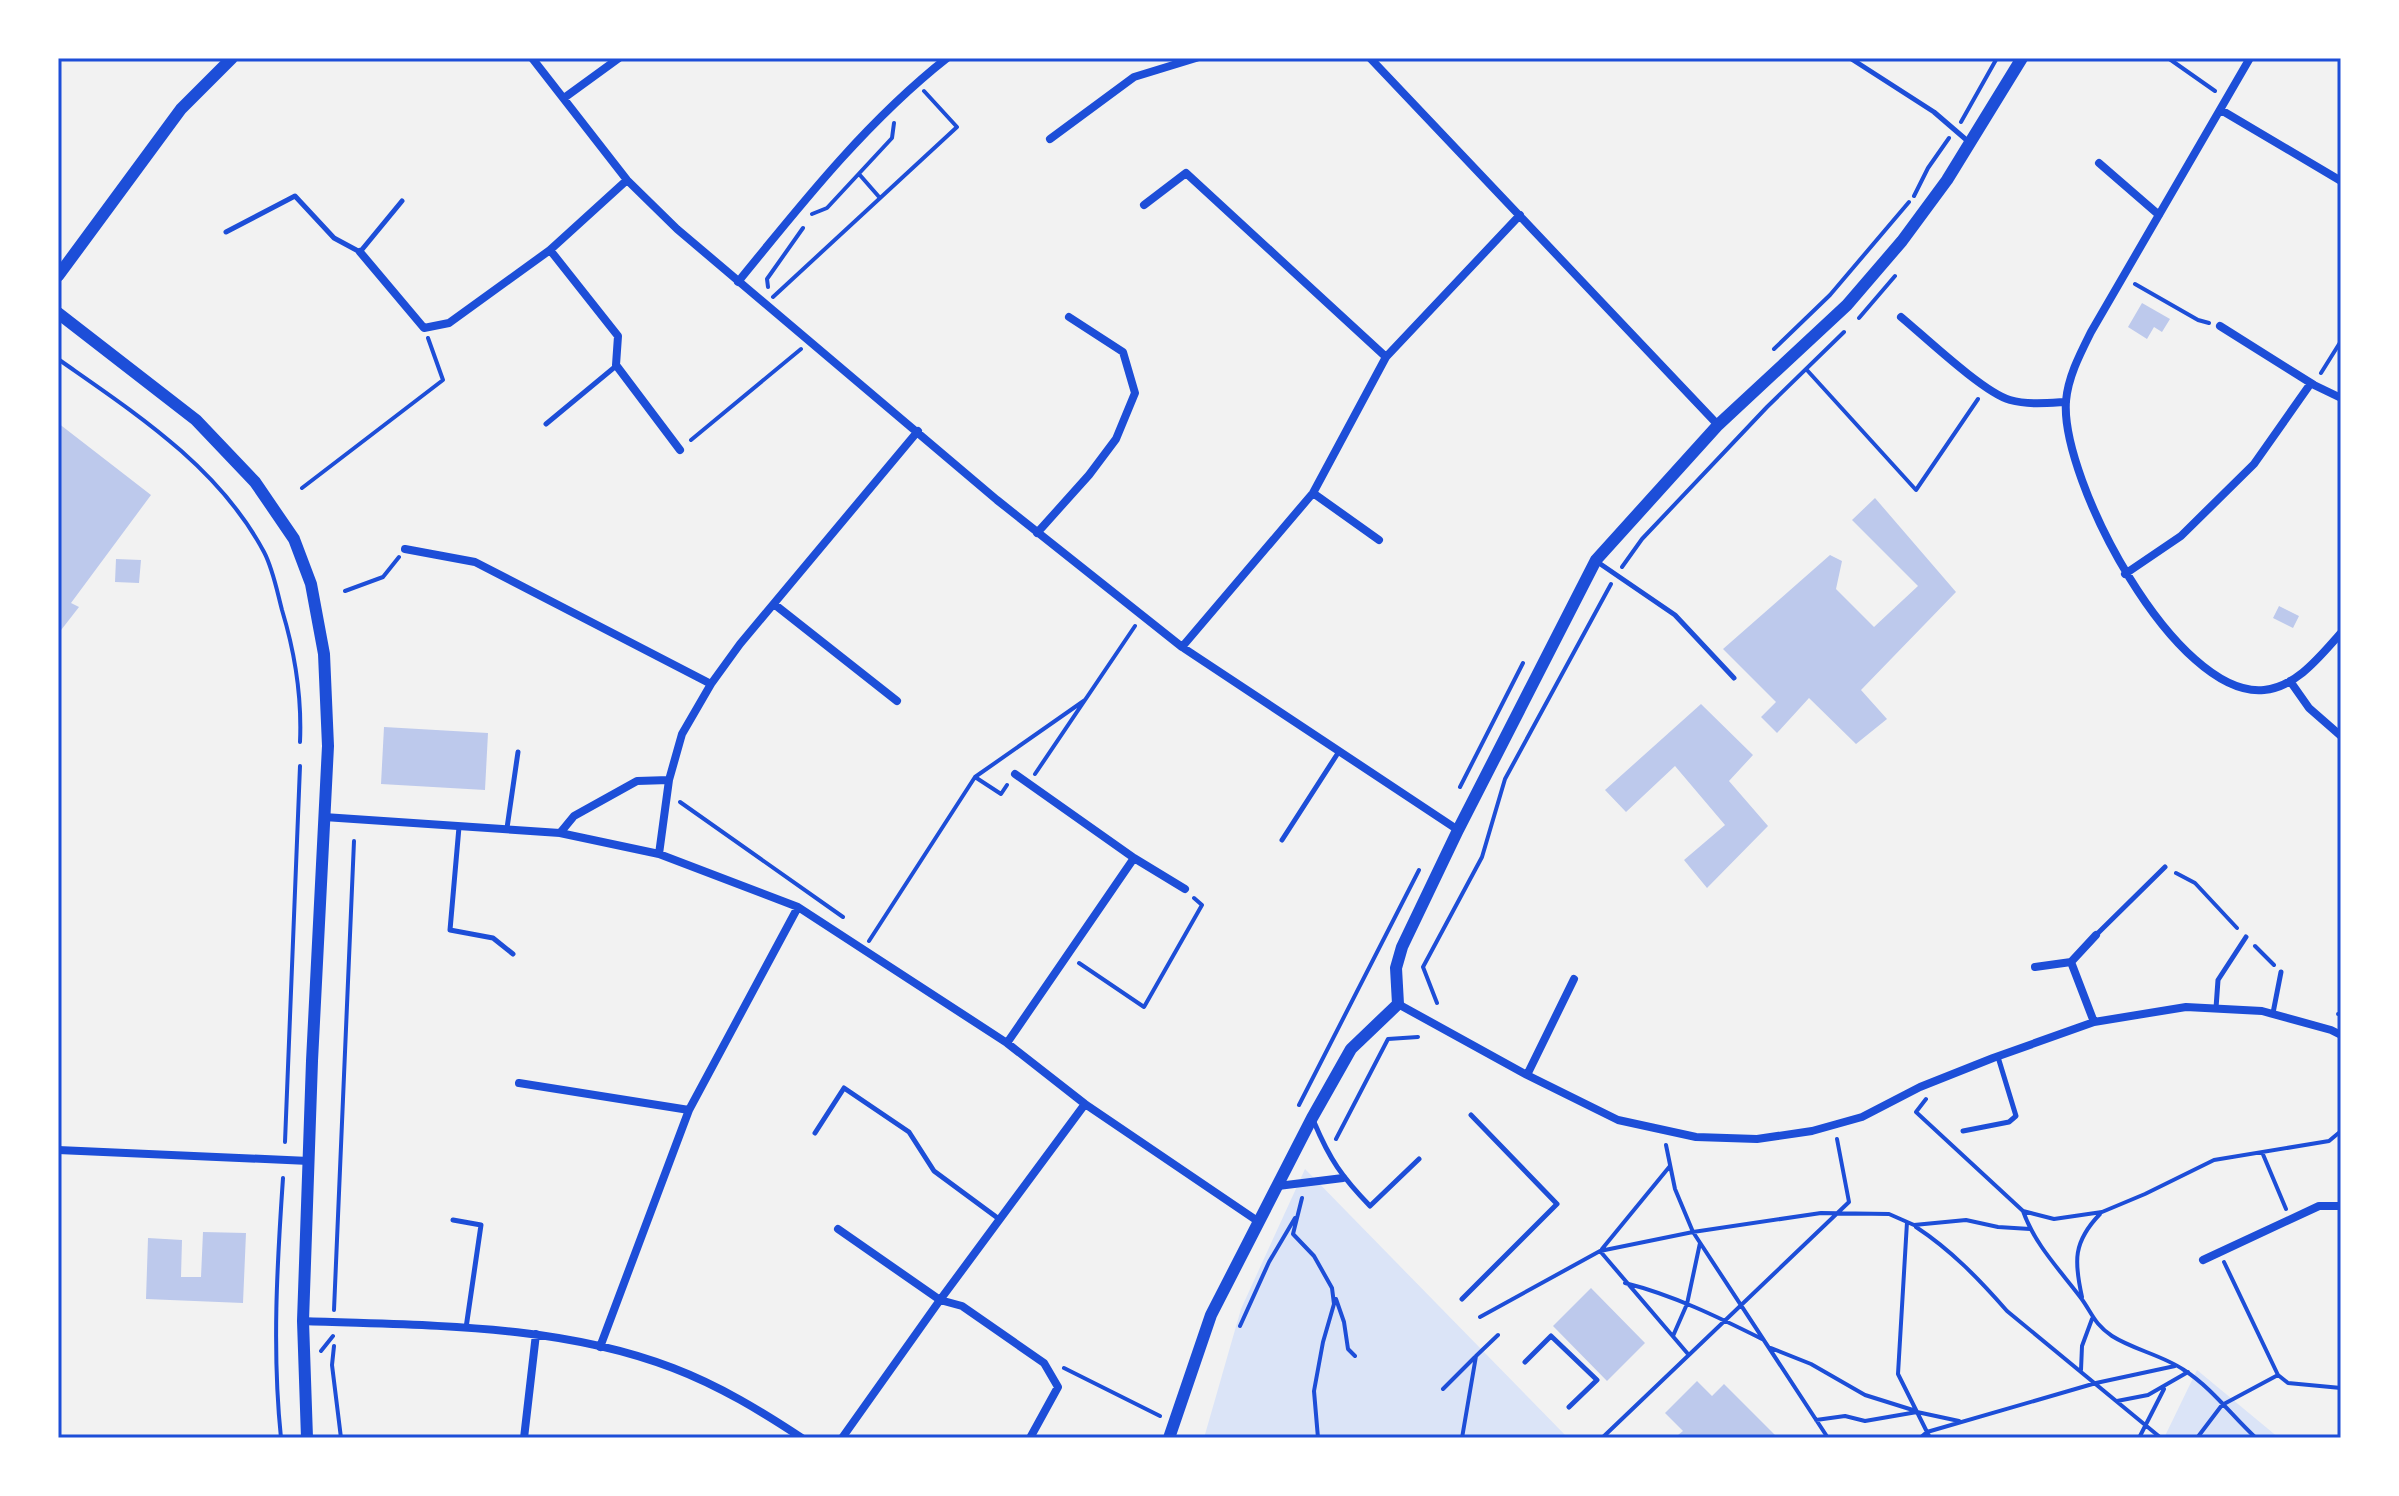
<svg xmlns="http://www.w3.org/2000/svg" width="2399" height="1496" viewBox="0 0 2399 1496" font-family="Jost,sans-serif">
  <rect width="100%" height="100%" fill="#f2f2f2"/>
  <!-- green -->
  <path fill="#dbe4f7" d="M1305 1169 1568 1438H1204L1241 1309Z
    M2197 1370 2279 1438H2164Z"/>
  <!-- building -->
  <path fill="#bdc9ec" d="M2142 303 2170 319 2162 332 2154 327 2147 339 2128 327Z
    M58 423 151 495 71 603 79 607 58 634Z
    M1875 498 1956 592 1861 690 1887 719 1856 744 1809 698 1777 733 1761 717 1776 702 1723 649 1830 555 1842 561 1836 589 1874 627 1918 586 1852 520Z
    M116 559 141 560 139 583 115 582Z
    M2279 606 2299 616 2293 628 2273 618Z
    M1701 704 1753 755 1729 781 1768 826 1707 888 1684 860 1725 825 1675 766 1626 812 1605 790Z
    M384 727 488 733 485 790 381 784Z
    M203 1232 246 1233 243 1303 146 1299 148 1238 182 1240 181 1277H201Z
    M1591 1288 1645 1343 1607 1381 1553 1326Z
    M1697 1381 1712 1396 1724 1384 1778 1438H1681L1678 1435 1683 1431 1665 1413Z"/>
  <g fill="none" stroke-linecap="round" stroke-linejoin="round">
    <!-- path -->
    <path stroke="#1d4ed8" stroke-width="4" d="M2168 58 2215 91
      M1961 122 1997 58
      M859 174 880 198
      M1914 196 1928 168 1949 138
      M812 214 827 208 892 138 894 123
      M2135 284 2198 320 2209 323
      M768 287 767 279 803 228
      M773 297 957 127 924 91
      M1859 318 1895 276
      M1774 349 1830 295 1909 202
      M58 359C135 413 219 467 264 552 273 569 277 591 282 610 295 653 302 697 300 742
      M1806 369 1916 490 1978 399
      M2321 373 2341 341
      M691 440 801 349
      M302 488 443 380 428 338
      M1622 567 1642 539 1767 407 1844 332
      M345 591 383 577 399 557
      M1035 774 1135 626
      M975 777 1001 794 1007 785
      M1460 787 1523 663
      M680 802 843 917
      M2176 873 2195 883 2237 928
      M869 941 975 777 1085 700
      M2255 946 2274 965
      M1079 963 1144 1007 1202 905 1194 898
      M1437 1003 1423 967 1482 857 1505 779 1611 584
      M2338 1014H2341
      M1926 1099 1916 1112 2023 1211C2035 1245 2060 1270 2081 1298 2092 1313 2094 1324 2112 1336 2134 1350 2162 1355 2184 1370 2212 1388 2232 1416 2256 1438
      M1299 1105 1419 870
      M1336 1139 1388 1039 1418 1037
      M285 1142 300 766
      M1666 1145 1675 1189 1693 1232 1828 1438
      M2262 1152 2286 1209
      M1302 1198 1293 1234 1314 1256 1332 1288 1334 1304 1323 1342 1314 1391 1318 1438
      M2023 1211 2054 1219 2102 1212 2145 1194 2214 1160 2329 1141 2341 1131
      M1907 1222 1898 1374 1930 1438
      M1916 1227C1951 1250 1979 1279 2007 1311L2161 1438
      M1602 1249 1670 1166
      M1600 1251 1688 1354
      M1625 1283C1673 1295 1718 1317 1762 1339
      M2082 1297C2074 1261 2073 1242 2100 1214
      M1336 1299 1344 1322 1348 1349 1355 1356
      M334 1310 354 841
      M1480 1317 1600 1251 1693 1232 1821 1213 1889 1214 1914 1225 1966 1220 1998 1227 2030 1229
      M1240 1326 1269 1262 1295 1218
      M1673 1336 1687 1304 1700 1243
      M334 1346 332 1365 341 1438
      M1771 1348 1811 1364 1865 1395 1916 1411
      M321 1351 333 1336
      M1064 1368 1160 1416
      M2081 1370 2082 1346 2092 1319
      M2278 1375 2288 1383 2341 1388
      M1443 1389 1475 1357
      M2117 1401 2148 1395 2188 1372
      M1816 1420 1845 1416 1865 1421 1917 1412 1959 1421
      M281 1438C272 1352 277 1265 283 1178
      M1462 1438 1476 1356 1498 1335
      M1602 1438 1849 1202 1837 1139
      M1920 1438 1927 1432 2096 1383 2175 1366
      M2139 1438 2164 1389
      M2197 1438 2222 1405 2278 1375 2224 1262"/>
    <!-- service -->
    <path stroke="#1d4ed8" stroke-width="5" d="M1850 58 1934 112 1970 143
      M226 232 295 196 334 238 360 252 402 201
      M546 424 616 366
      M1596 561 1675 615 1734 678
      M459 827 450 930 493 938 513 954
      M507 828 518 752
      M1282 840 1338 753
      M2096 935 2165 867
      M2216 1008 2218 980 2246 937
      M2273 1013 2281 972
      M1314 1122C1330 1160 1342 1177 1370 1206L1419 1159
      M1963 1131 2009 1122 2016 1116 1998 1057
      M815 1133 844 1088 909 1132 934 1171 999 1219
      M453 1220 481 1225 466 1328
      M1462 1299 1557 1204 1471 1115
      M1525 1362 1551 1336 1597 1380 1569 1407"/>
    <!-- minor -->
    <path stroke="#1d4ed8" stroke-width="8" d="M532 58 627 180 677 229 997 500 1182 647 1458 830
      M1370 58 1718 425
      M2250 58 2091 332C2080 354 2068 377 2066 401 2060 479 2176 699 2264 690 2297 687 2321 655 2341 633
      M564 98 619 58
      M2221 110 2341 181
      M1050 139 1134 77 1196 58
      M2099 163 2159 215
      M1144 205 1186 173 1386 357
      M550 250 618 336 616 365 680 450
      M360 252 424 328 449 323 550 250 627 180
      M738 282C802 203 867 121 947 58
      M1901 317C1925 337 1984 393 2010 400 2028 405 2048 403 2066 402
      M2220 326 2314 385 2341 398
      M1313 493 1379 540
      M1037 533 1089 475 1116 439 1135 393 1123 352 1069 317
      M405 549 475 562 711 684
      M2125 574 2181 536 2254 464 2311 383
      M774 604 897 701
      M1182 647 1313 493 1386 357 1520 215
      M2290 681 2309 708 2341 736
      M1015 774 1134 858
      M324 817 560 833 659 854 798 907 1007 1043 1085 1104 1259 1222
      M560 833 574 816 637 781 669 780 682 734 711 684 740 644 918 431
      M659 854 669 780
      M2035 967 2071 962
      M1398 1004 1527 1075 1618 1120 1696 1137 1757 1139 1812 1131 1862 1117 1920 1087 1993 1058 2094 1022 2186 1007 2262 1011 2331 1030 2341 1035
      M2094 1022 2071 962 2096 935
      M1007 1043 1134 858 1185 889
      M1527 1075 1574 979
      M519 1083 689 1110
      M58 1150 309 1161
      M1278 1186 1343 1178
      M838 1229 940 1300 962 1306 1044 1363 1058 1387 1030 1438
      M2203 1260 2319 1206H2341
      M303 1321C426 1326 556 1323 673 1368 720 1386 761 1411 802 1438
      M600 1347 689 1110 798 907
      M524 1438 536 1334
      M842 1438 940 1300 1085 1104"/>
    <!-- tertiary -->
    <path stroke="#1d4ed8" stroke-width="12" d="M58 276 181 109 232 58
      M58 313 196 420 255 482 294 539 311 584 324 654 328 746 312 1061 303 1321 307 1438
      M1169 1438 1211 1315 1312 1118 1351 1049 1398 1004 1396 968 1402 947 1458 830 1596 560 1718 425 1847 305 1902 241 1947 180 2022 58"/>
  </g>
  <!-- border -->
  <rect width="2399" height="1496" fill="none" stroke="#ffffff" stroke-width="120"/>
  <rect x="60" y="60" width="2279" height="1376" fill="none" stroke="#1d4ed8" stroke-width="3"/>
</svg>
